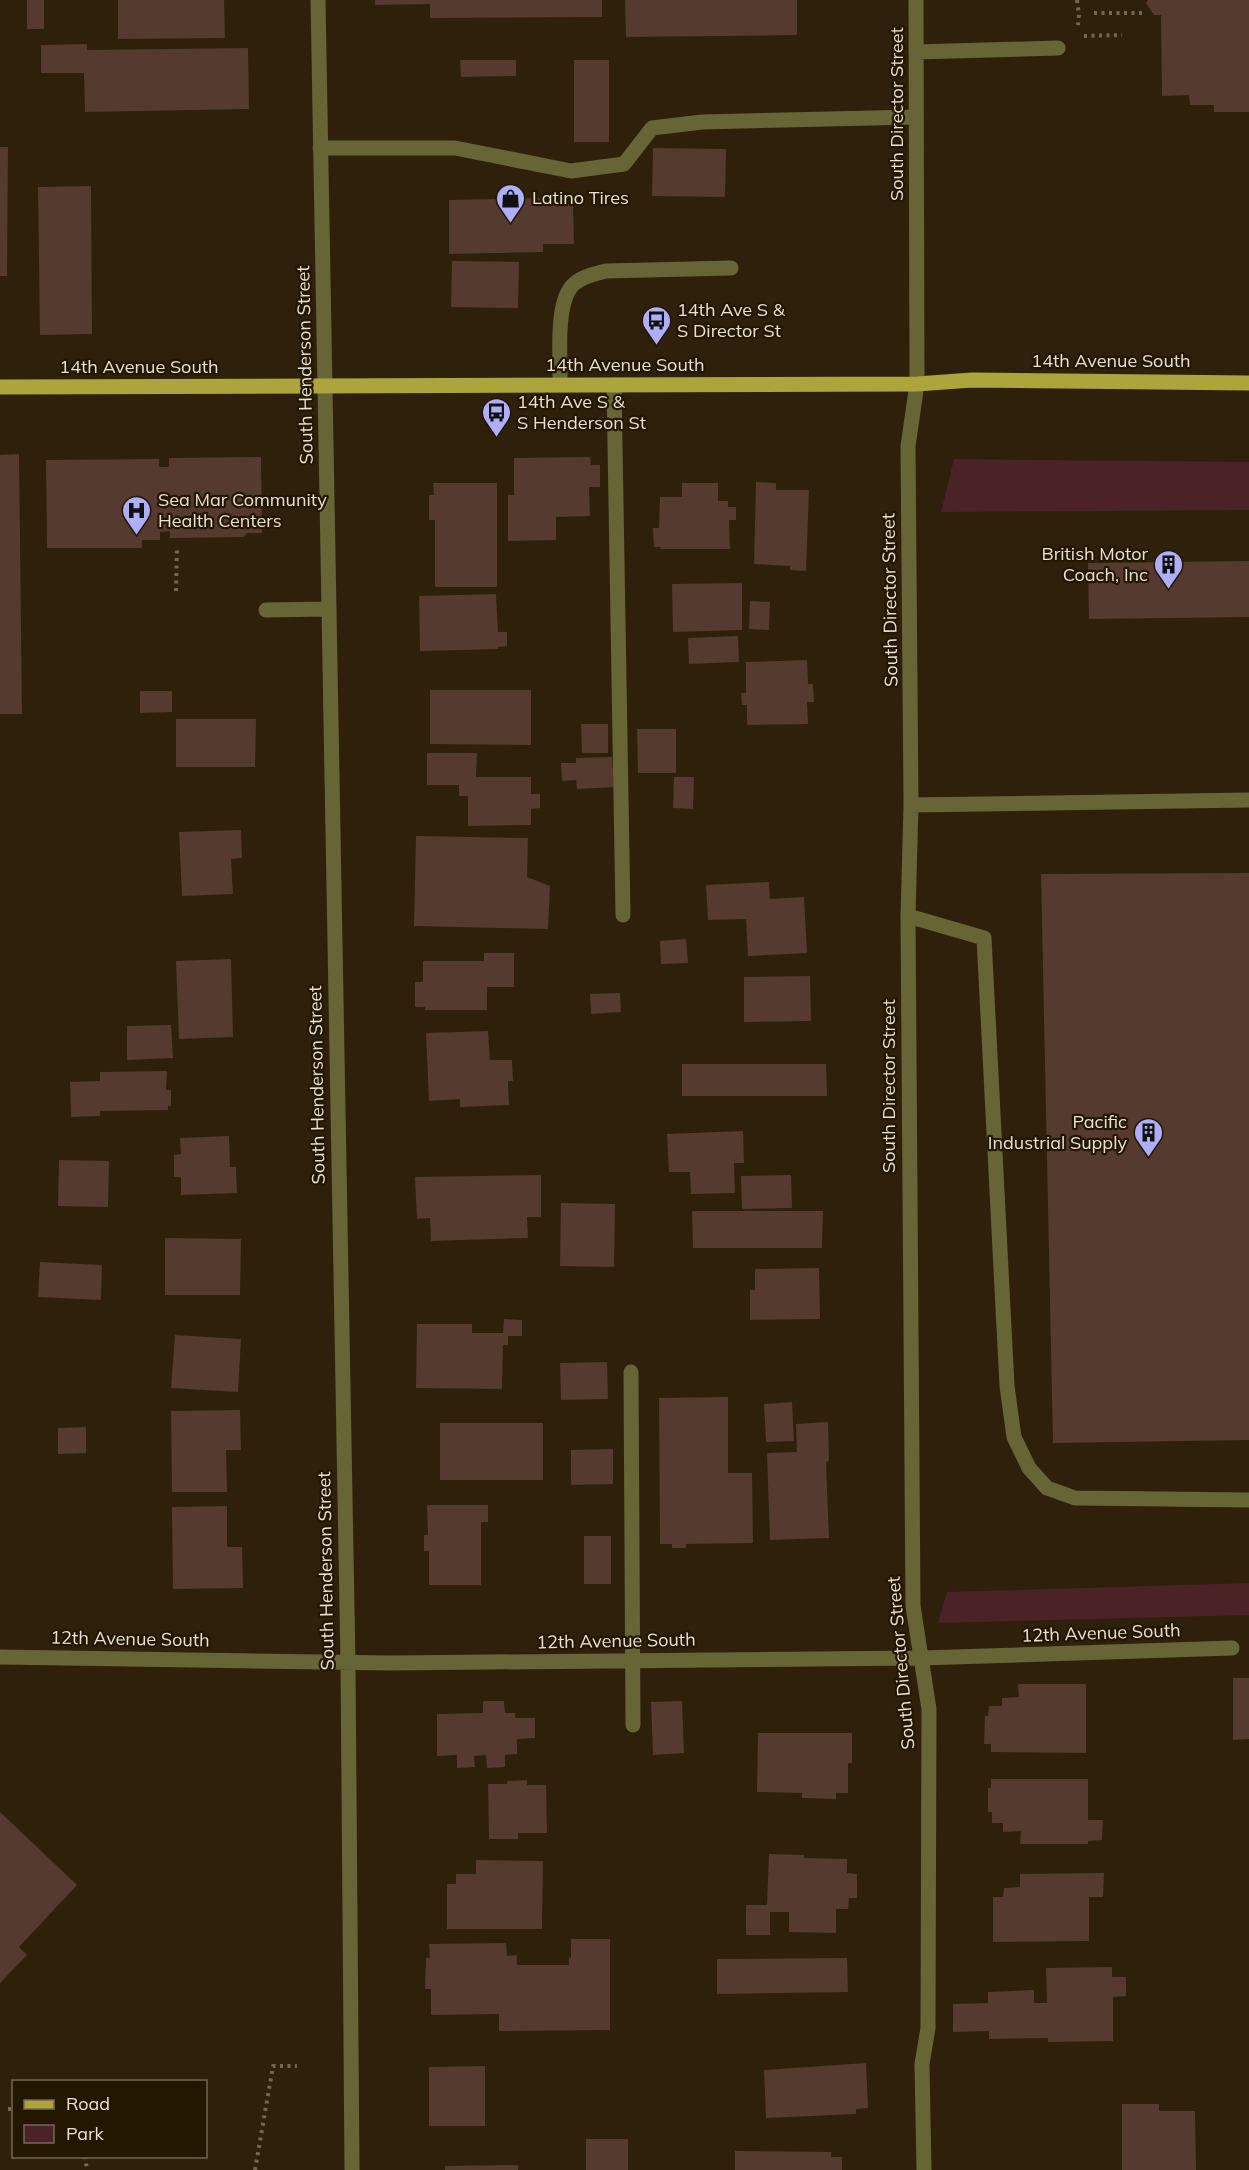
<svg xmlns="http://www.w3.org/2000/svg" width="1249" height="2170" viewBox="0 0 1249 2170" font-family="Mulish,sans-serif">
  <rect width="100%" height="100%" fill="#2e200a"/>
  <!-- green -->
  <path fill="#4b2226" d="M954 459 1249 462V510L941 512Z
    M1249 1583V1615L938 1623 947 1592Z"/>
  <!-- building -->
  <path fill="#543a2f" d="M27 0H44V29H27Z
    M118 0H224L225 38 118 39Z
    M375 0H602V17L430 18V4L375 5Z
    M625 0H797V35L626 37Z
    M1148 0H1249V112H1214V105H1190L1189 95 1162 96 1161 15H1154L1146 3Z
    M87 44V50L248 48 249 109 85 112 84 73H41V45Z
    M460 60H516V76L461 77Z
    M574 60H609V142H574Z
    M0 147H8L7 276H0Z
    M653 148 726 149 725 197 652 196Z
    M91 186 92 334 40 335 38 187Z
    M544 198 543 205 573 204 574 244H543V252L449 254V200Z
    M452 261 519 262 518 308 451 307Z
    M19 454 22 714H0V455Z
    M261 457 262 533H247L244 537 170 538V531L160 532V540H142V548H47L46 460 159 459V467H169V458Z
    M590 457 591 465H600V487H589L590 516 556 517V540L508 541V495H514V458Z
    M756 482 776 483V490H809L806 571 790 570V566L754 564Z
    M433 483H497V587H435V520H429V495H434Z
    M682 483H718V501H728V507H736V520H729L730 549H660L661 547H654L653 528H659L660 497H682Z
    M1249 561V617L1089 619 1088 563Z
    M742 583V630L673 632 672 584Z
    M496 594 498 632H507V646L498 647V649L420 651 419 596Z
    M750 601 770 602 769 630 749 629Z
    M738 636 739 662 689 664 688 638Z
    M807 660 808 684H813L814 702H807L808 724 747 725V705H742L741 693H746V662Z
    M430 690H531V745L430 744Z
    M140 691H172V712L140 713Z
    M176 719H256L255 767H176Z
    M581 724H608V753H582Z
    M637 729H676V773H638Z
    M427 753H477L476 777H531V794H540V808L531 809V825L468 826V796H459V785H427Z
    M612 757 614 787 577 789 576 780 562 781 561 763H576V758Z
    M674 777H694L693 809 673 808Z
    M241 830 242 858 231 859 233 894 182 896 179 832Z
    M416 836 528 838 527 877 550 886 548 929 414 926Z
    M1249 873V1440L1053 1443 1041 874Z
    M769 882 770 899 804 897 807 953 748 956 746 919 708 920 706 885Z
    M686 939 688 963 661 964 660 941Z
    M484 953H514V987H487V1010H425V1007H415V982H423V961H484Z
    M231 959 233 1037 179 1039 176 961Z
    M810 976 811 1021 744 1022V977Z
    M620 993 621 1012 591 1014 590 994Z
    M171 1025 173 1058 127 1060V1026Z
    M488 1031 490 1060H512L513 1081H508L509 1105 460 1107V1099L429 1101 426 1033Z
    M682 1064H826L827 1096H682Z
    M167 1071 166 1090H171V1106H168V1110L100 1111V1116L71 1117 70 1082 100 1081V1072Z
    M743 1131 744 1163H734L735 1193 691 1194 690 1172H669L667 1134Z
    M229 1136 230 1167H236L237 1193 181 1195V1177H174V1155L181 1154 180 1138Z
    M59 1160 109 1161 108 1207 58 1206Z
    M541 1175V1217H527L528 1238 431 1241 430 1218 417 1219 415 1177Z
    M791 1175 792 1208 742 1209 741 1176Z
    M561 1203 615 1204 614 1267 560 1266Z
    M692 1211H823L822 1248H693Z
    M165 1238 241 1239 240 1295H165Z
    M40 1262 102 1265 101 1300 38 1297Z
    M819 1268 820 1319 750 1320V1290H755V1269Z
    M504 1319 522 1320V1336H508V1345H503L502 1389 416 1388 417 1324H472V1333H503Z
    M175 1335 241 1339 238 1392 171 1388Z
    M607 1362 608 1399 561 1400 560 1363Z
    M728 1397V1473H752L753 1543 686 1544V1548H672V1544H660L659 1398Z
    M792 1402 794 1441 766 1442 764 1404Z
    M240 1410 241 1450H226L227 1492H172L171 1411Z
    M828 1422 829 1461 826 1462 829 1538 770 1540 767 1453 797 1452 796 1424Z
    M440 1423H543V1480H440Z
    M86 1427V1453L58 1454V1428Z
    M613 1449V1484L571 1485V1450Z
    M427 1505H488V1522H481V1585H429V1551H424V1535H428Z
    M227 1506V1547H242L243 1588 173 1589 172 1507Z
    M584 1536H611V1584H584Z
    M1233 1678H1249V1739L1233 1740Z
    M1018 1684H1086V1753L991 1752V1744H984L985 1716H988L989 1706H1002V1698L1019 1697Z
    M483 1701H504L505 1713H515V1718H535V1738L517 1739V1754L505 1755V1767L487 1768 486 1755 474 1756 475 1767 457 1768V1755L437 1756V1714L483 1713Z
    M682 1701 684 1753 653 1755 651 1702Z
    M758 1733H852V1763H848V1793H836V1799L802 1798V1793L757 1792Z
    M991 1779H1088V1820H1103L1102 1840 1088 1841V1844H1020L1021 1831 1003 1832V1823H992V1812H988V1788H991Z
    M527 1780V1785H546L547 1833H518V1839H489L488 1784H507V1781Z
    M0 1812 77 1885 19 1947 27 1955 0 1983Z
    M769 1854 804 1855V1858L847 1859V1873L857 1874V1898H849L848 1909H836V1933L789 1932V1912H770V1935H746V1905H767Z
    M476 1860 543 1861 542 1929H447V1884H456V1874H476Z
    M1104 1873 1103 1897H1089V1941L993 1942V1897H1003L1004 1888 1020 1887V1874Z
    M571 1939H610V2030L499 2031V2014L431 2015V1989H425L426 1958H430L429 1944 506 1943 507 1956 517 1955V1965H569V1957L571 1958Z
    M847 1958 848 1992 717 1994V1959Z
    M1112 1967V1977H1126V1996L1113 1997V2041L1048 2042V2038L989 2039V2031L953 2032V2004L988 2003V1992L1034 1990V2003H1047L1046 1968Z
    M866 2063 868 2108 856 2109V2114L766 2118 764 2070Z
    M485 2066V2126H429V2067Z
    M1122 2104H1159V2111H1195L1196 2170H1122Z
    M586 2139H628V2170H586Z
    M735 2151 831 2152V2157H842V2170H735Z
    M518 2165V2170H445V2166Z"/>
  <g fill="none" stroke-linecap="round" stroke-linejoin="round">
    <!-- path -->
    <path stroke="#736754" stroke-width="4" stroke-dasharray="3 4.5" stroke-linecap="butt" d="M1077 0 1079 14 1078 25
      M1094 13H1144
      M1084 36 1122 35
      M176 591 177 547
      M8 2109H14
      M85 2156 87 2170
      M255 2170 273 2066H297"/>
    <!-- minor -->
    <path stroke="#676436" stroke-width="15" d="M318 0 348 1663 352 2170
      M916 0 917 384 908 446 911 805 908 916 913 1606 929 1709 928 2028 922 2064 924 2170
      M916 52 1058 48
      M320 148H455L571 171 624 164 652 128 702 122 916 117
      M560 384C561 359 554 300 575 283 584 276 595 274 606 271L731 268
      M614 385 623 915
      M266 610 328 609
      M911 805 1249 800
      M908 916 984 938 1007 1386 1014 1437 1029 1468 1047 1488 1075 1498 1249 1500
      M631 1372 633 1725
      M0 1657 390 1663 921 1658 1232 1648"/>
    <!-- major -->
    <path stroke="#aca53c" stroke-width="15" d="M0 387 917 384 972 380 1249 383"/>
  </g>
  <!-- icons -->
  <defs>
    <symbol id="shop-pin" viewBox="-11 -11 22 30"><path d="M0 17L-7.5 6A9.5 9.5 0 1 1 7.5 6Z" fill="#afaefa" stroke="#241702"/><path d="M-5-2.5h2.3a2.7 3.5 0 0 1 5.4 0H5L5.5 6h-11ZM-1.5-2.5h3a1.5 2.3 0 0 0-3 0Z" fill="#111"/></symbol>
    <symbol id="bus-pin" viewBox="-11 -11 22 30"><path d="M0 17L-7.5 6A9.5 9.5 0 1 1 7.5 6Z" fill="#afaefa" stroke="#241702"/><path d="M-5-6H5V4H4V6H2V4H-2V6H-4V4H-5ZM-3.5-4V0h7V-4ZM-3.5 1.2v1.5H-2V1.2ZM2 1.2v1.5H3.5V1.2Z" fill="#111"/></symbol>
    <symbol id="hospital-pin" viewBox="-11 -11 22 30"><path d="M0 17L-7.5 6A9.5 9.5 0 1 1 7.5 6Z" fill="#afaefa" stroke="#241702"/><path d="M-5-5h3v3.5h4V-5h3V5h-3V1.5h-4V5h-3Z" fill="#111"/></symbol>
    <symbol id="building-pin" viewBox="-11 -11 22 30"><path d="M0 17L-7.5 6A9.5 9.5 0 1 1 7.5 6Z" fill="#afaefa" stroke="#241702"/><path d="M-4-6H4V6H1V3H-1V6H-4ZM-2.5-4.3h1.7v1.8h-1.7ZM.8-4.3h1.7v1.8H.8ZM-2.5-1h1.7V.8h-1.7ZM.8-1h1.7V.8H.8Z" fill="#111"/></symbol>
  </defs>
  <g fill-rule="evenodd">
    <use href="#shop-pin" x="494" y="182" width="33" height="45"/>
    <use href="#bus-pin" x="640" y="304" width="33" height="45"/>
    <use href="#bus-pin" x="480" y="396" width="33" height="45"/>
    <use href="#hospital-pin" x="120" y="494" width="33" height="45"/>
    <use href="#building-pin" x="1152" y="548" width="33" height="45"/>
    <use href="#building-pin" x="1132" y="1116" width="33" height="45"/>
  </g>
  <g text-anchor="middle" stroke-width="4.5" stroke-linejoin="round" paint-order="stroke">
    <!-- street labels -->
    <g font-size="18" fill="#eae0d3" stroke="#241702">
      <text transform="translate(897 114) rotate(-90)" y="6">South Director Street</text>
      <text x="1111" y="367">14th Avenue South</text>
      <text transform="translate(305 365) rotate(-91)" y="6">South Henderson Street</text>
      <text x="625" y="371">14th Avenue South</text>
      <text x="139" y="373">14th Avenue South</text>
      <text transform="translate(890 600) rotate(-91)" y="6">South Director Street</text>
      <text transform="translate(317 1085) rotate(-91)" y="6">South Henderson Street</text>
      <text transform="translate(889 1086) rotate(-90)" y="6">South Director Street</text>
      <text transform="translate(326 1571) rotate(-91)" y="6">South Henderson Street</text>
      <text transform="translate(1101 1633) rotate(-2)" y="6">12th Avenue South</text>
      <text transform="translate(130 1639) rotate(1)" y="6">12th Avenue South</text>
      <text transform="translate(616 1641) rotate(-1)" y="6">12th Avenue South</text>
      <text transform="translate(901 1663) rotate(-95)" y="6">South Director Street</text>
    </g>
    <!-- poi labels -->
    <g font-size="18" fill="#eae0d3" stroke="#241702" text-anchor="start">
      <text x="532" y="204">Latino Tires</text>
      <text x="677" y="316">14th Ave S &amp;<tspan x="677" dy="21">S Director St</tspan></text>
      <text x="517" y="408">14th Ave S &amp;<tspan x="517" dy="21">S Henderson St</tspan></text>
      <text x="158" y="506">Sea Mar Community<tspan x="158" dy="21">Health Centers</tspan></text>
      <text x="1148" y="560" text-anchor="end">British Motor<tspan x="1148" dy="21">Coach, Inc</tspan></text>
      <text x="1127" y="1128" text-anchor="end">Pacific<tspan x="1127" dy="21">Industrial Supply</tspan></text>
    </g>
  </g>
  <!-- legend -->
  <rect x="12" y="2080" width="195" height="78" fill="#241702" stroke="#736756" stroke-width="1.5"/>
  <rect x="24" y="2100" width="30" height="9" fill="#aca53c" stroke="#736756" stroke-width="1.5"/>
  <text x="66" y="2110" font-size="18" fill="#eae0d3">Road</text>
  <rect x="24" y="2125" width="30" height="18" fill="#4b2226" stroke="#736756" stroke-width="1.5"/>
  <text x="66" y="2140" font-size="18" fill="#eae0d3">Park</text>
</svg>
